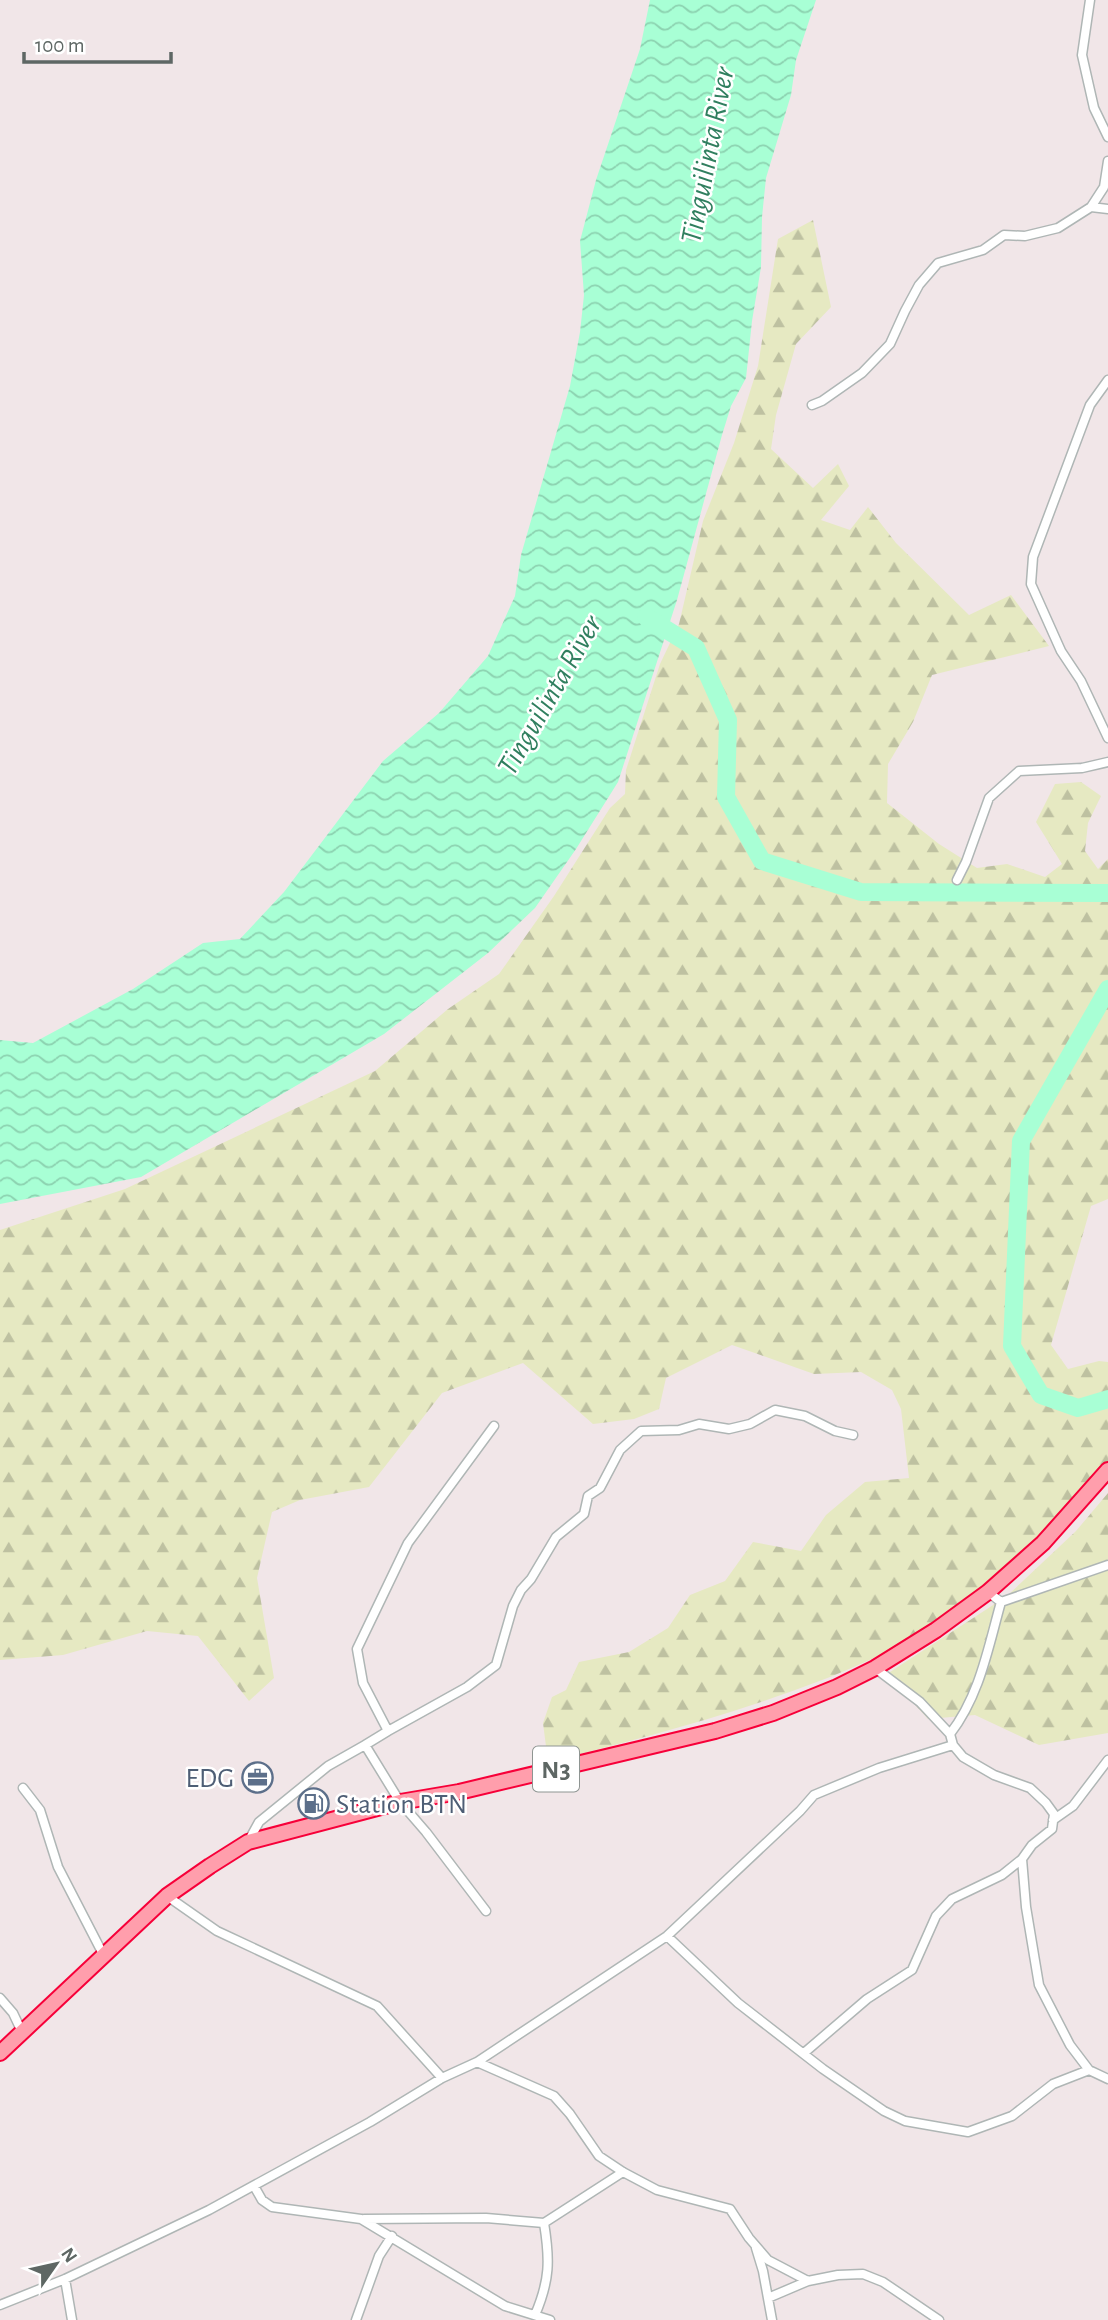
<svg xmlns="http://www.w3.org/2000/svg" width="1108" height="2320" viewBox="0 0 1108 2320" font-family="'Alegreya Sans',sans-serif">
  <defs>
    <pattern id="forest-firs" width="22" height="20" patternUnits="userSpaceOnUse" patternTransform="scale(1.75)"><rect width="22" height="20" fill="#e6e9c2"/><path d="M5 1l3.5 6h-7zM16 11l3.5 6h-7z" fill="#bec1a1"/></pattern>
    <pattern id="water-waves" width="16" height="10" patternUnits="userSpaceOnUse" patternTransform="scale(1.75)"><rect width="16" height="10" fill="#a8ffd5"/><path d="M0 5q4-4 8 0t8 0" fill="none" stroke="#8cd2b0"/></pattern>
  </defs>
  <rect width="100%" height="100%" fill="#f1e6e8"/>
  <!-- forest -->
  <path fill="url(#forest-firs)" d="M813 220 831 307 796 344 776 415 771 449 813 488 838 464 849 486 821 520 850 530 868 507 896 543 969 615 1011 595 1049 646 932 675 913 722 888 764 887 803 939 844 977 868 1007 864 1045 877 1062 864 1036 822 1055 784 1081 782 1101 796 1088 823 1085 851 1098 869 1108 859V1199L1091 1206 1051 1345 1068 1369 1099 1361 1108 1362V1464C1063 1512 1020 1562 968 1602 902 1651 835 1677 758 1703 689 1726 619 1744 548 1762L543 1723 552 1697 566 1690 579 1662 629 1652 668 1628 690 1595 725 1581 753 1542 801 1551 826 1515 865 1482 909 1478 901 1409 892 1390 861 1372 814 1374 732 1345 666 1378 659 1409 634 1419 593 1424 523 1363 442 1393 369 1487 300 1500 272 1512 257 1578 274 1678 249 1701 198 1636 147 1631 63 1655 0 1660V1230L125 1189 375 1071 448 1009 499 974 554 896 610 808 625 794 626 770 660 664 679 624 703 521 734 443 758 366 778 239Z
    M1108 1493V1733L1039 1745 975 1715 928 1719 887 1674 1007 1596 1076 1531Z"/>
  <!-- water -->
  <path fill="url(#water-waves)" d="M650 0H816L796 60 791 95 766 178 762 217 761 267 752 321 746 378 731 406 722 435 677 600 618 782 576 849 535 908 488 953 384 1034 141 1177 0 1204V1040L33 1043 133 989 203 943 240 939 284 892 383 761 439 713 488 656 515 596 521 555 570 386 580 332 584 295 580 241 596 180 640 49Z"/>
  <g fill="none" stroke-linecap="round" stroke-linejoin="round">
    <!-- river -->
    <path stroke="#a8ffd5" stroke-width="18" d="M646 617 696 648 728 720 726 797 762 861 861 892 1108 893
      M1108 989 1021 1141 1012 1346 1041 1395 1078 1408 1108 1399"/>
    <defs>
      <path id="minor" d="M1090 0 1082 55 1094 108 1108 137
        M1091 207 1108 209
        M1108 380 1090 405 1033 557 1031 584 1061 651 1081 681 1108 738
        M812 405 822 401 862 373 890 344 905 311 919 285 938 263 983 250 1004 235 1025 236 1058 228 1091 207 1104 187 1108 161
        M957 880 966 862 989 798 1019 771 1082 768 1108 762
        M988 1592 1001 1602 1108 1565
        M875 1668 920 1702 950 1734 953 1745 963 1757 994 1775 1030 1788 1046 1803 1054 1814 1052 1829 1032 1845 1022 1859 1026 1907 1039 1985 1070 2045 1089 2070 1108 2079
        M388 1731 467 1687 496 1665 513 1606 521 1590 531 1579 556 1537 584 1514 588 1496 600 1488 620 1450 641 1431 679 1430 699 1424 729 1429 750 1424 775 1410 805 1416 835 1431 853 1435
        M950 1734C980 1695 988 1648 1001 1602
        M365 1745 388 1731 363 1683 357 1649 408 1543 494 1426
        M23 1788 40 1810 58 1867 104 1956
        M1053 1820 1073 1806 1108 1760
        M248 1842 259 1822 328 1766 365 1745 400 1802 426 1832 486 1911
        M167 1896 217 1931 377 2006 442 2078
        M667 1936 738 2003 823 2069 884 2111 905 2121 968 2132 1012 2116 1053 2084 1089 2070
        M0 1998 13 2013 22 2032
        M804 2053 867 1999 912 1970 936 1916 952 1899 1002 1875 1022 1859
        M477 2062 554 2096 570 2114 599 2156 623 2172 657 2190 730 2209 749 2238 768 2260 808 2281 838 2275 863 2274 883 2282 939 2320
        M254 2186 262 2200 272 2207 361 2219 505 2306 550 2320
        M364 2219 486 2218 544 2223 623 2172
        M756 2248 763 2271 772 2320
        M65 2279 72 2320
        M768 2298 808 2281
        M0 2305 65 2279 209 2210 370 2122 442 2078 477 2062 667 1936 800 1811 814 1795 879 1768 953 1745
        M535 2315C550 2280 550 2260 544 2223
        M356 2320 379 2256 392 2236"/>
      <path id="trunk" d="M0 2053 167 1896 210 1866 248 1842 400 1802 459 1792 715 1731 773 1713 837 1687 875 1668 936 1630 988 1592 1043 1543 1108 1470"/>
    </defs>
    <!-- minor casing -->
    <use href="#minor" stroke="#afb6b5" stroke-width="11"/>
    <!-- trunk casing -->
    <use href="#trunk" stroke="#f70039" stroke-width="18"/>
    <!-- minor -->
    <use href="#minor" stroke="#fff" stroke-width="8"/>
    <!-- trunk -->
    <use href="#trunk" stroke="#ff9eac" stroke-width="14"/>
  </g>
  <!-- icons -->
  <defs>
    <symbol id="office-ring" viewBox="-11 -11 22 22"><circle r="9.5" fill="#fff" stroke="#5c6f8a" stroke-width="1.5"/><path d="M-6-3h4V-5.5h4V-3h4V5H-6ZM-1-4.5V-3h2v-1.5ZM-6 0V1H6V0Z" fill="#5c6f8a"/></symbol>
    <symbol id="fuel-ring" viewBox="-11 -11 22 22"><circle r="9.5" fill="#fff" stroke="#5c6f8a" stroke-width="1.5"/><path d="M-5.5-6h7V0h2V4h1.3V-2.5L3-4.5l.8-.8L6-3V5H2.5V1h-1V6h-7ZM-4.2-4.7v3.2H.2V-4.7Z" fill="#5c6f8a"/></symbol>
  </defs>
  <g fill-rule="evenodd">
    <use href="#office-ring" x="240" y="1760" width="35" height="35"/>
    <use href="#fuel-ring" x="296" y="1786" width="35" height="35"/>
  </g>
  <g text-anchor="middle" stroke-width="5" stroke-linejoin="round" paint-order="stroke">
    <!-- shield labels -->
    <rect fill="#fff" stroke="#8e9592" stroke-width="2" x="533" y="1746.5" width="46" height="45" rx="5"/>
    <g font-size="26" font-weight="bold" fill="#5e6764">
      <text x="556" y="1778">N3</text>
    </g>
    <!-- service labels -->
    <g font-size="28" fill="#4e5e75" stroke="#fff" text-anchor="end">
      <text x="234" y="1787">EDG</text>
      <text x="336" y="1813" text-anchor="start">Station BTN</text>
    </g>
    <!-- water labels -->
    <g font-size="30" font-style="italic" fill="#307f5f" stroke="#fff">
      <text transform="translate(707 155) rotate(-79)" y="10">Tinguilinta River</text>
      <text transform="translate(549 695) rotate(-60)" y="10">Tinguilinta River</text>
    </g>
  </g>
  <!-- north arrow -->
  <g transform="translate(56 2264) rotate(56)" stroke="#ffffff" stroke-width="5" paint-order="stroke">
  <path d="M0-5L12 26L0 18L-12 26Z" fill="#5e6764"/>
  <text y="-10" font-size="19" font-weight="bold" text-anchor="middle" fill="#5e6764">N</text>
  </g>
  <!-- scale -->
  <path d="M24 52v10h147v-10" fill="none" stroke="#5e6764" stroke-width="3.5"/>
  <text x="35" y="52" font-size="21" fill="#5e6764" stroke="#ffffff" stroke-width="5" paint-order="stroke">100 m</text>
</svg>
